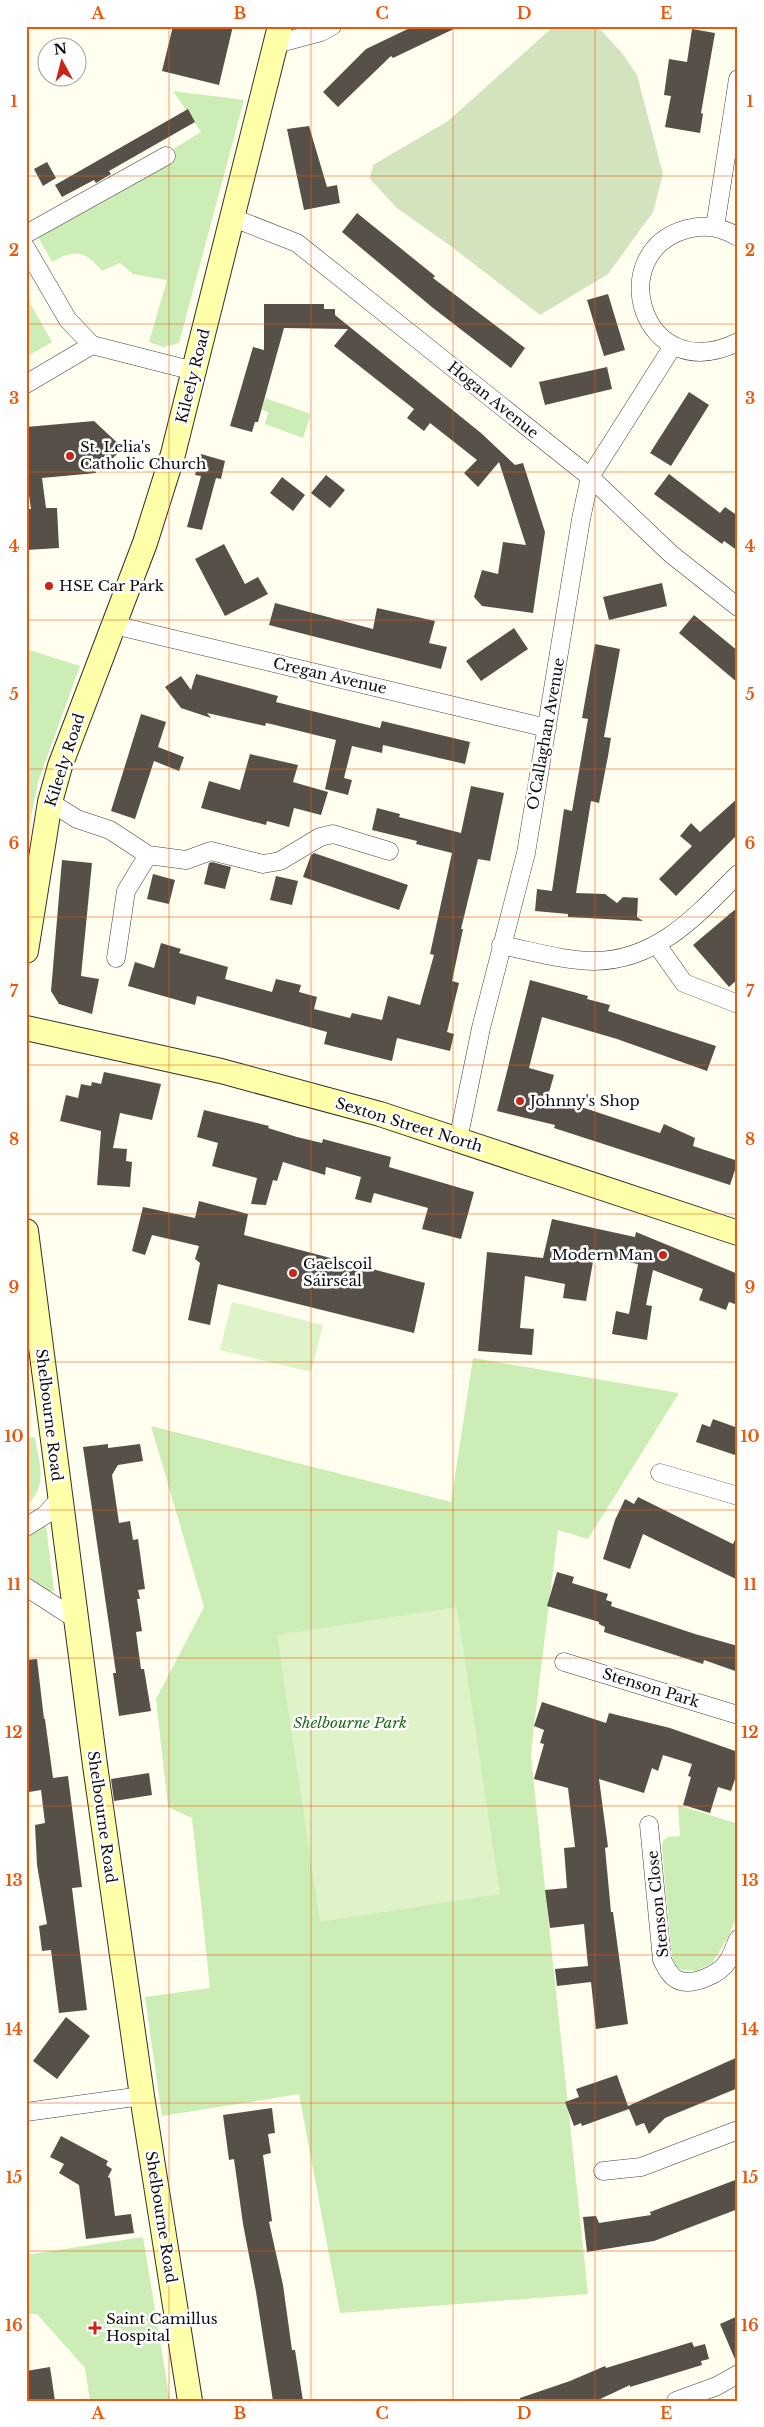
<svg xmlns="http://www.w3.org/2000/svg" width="764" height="2427" viewBox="0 0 764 2427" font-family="'Libre Baskerville',serif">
  <rect width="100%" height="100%" fill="#fffeef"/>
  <!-- green -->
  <path fill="#ccedb5" d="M173 91 244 100 179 343 163 347 149 342 167 280 133 274 120 263 102 271C85 250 74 249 52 262L36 233 201 132Z
    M26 296 52 342 26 357Z
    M265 398 311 414 303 438 265 424 268 412 262 410Z
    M26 649 80 666 38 782 26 842Z
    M473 1358 679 1393 588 1539 558 1530 534 1726 531 1756 588 2294 340 2313 299 2094 162 2116 145 1997 210 1988 192 1818 168 1807 156 1699 204 1607 151 1426 451 1502Z
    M35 1437C39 1466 49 1483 26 1507V1438Z
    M43 1526H46L54 1591H49L26 1580V1534Z
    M678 1805 738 1824V1914L727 1939 713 1962 697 1971 683 1970 678 1968 672 1957 662 1848 663 1841 668 1837 680 1836Z
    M143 2237 170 2401H90L85 2368 37 2314H26V2255Z"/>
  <!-- cemetery -->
  <path fill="#d3e3be" d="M554 26H597L622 53 637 75 663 174 653 212 608 274 540 315 452 247 397 208 370 179 373 165 448 121Z"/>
  <!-- pitch -->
  <path fill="#dff3c8" d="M232 1302 323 1325 311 1372 220 1350Z
    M457 1607 500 1894 320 1922 277 1635Z"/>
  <!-- building -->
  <path fill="#575049" d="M173 26H233L219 85 162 71Z
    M414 26H460L393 58 391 56 338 107 323 92 366 49Z
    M692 29 715 33 701 113 703 114 700 133 665 127 671 96 664 95 669 59 687 62Z
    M188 109 195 122 109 171 111 174 96 183 94 180 62 197 55 185Z
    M309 126 327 187 337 185 340 203 304 210 287 129Z
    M47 162 56 178 43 186 34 169Z
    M357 213 435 276 433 278 525 348 511 368 433 308 342 232Z
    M608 294 625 350 604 356 587 300Z
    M264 304H324V309H335V315L481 433 515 465 523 463 545 532 533 613 482 606 474 597 482 570 498 574 503 542 526 545 499 462 478 487 464 473 477 460 430 423 424 431 407 418 414 409 334 346 348 329 284 328 258 422H255L252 432 230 426 253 347 264 350Z
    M607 367 612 389 545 405 539 382Z
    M689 392 709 405 671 466 650 453Z
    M94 421 123 448 106 465 95 467 96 473 42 478 46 508H57L59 548 26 550V509H31L26 475V427Z
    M201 454 225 461 221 479 216 478 202 530 187 527 201 476 195 475Z
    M669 474 720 513 725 507 738 516V551L724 541 722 544 654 494Z
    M326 475 345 490 330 508 311 493Z
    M282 477 305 495 293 511 270 493Z
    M224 544 245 584 258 577 268 594 225 616 195 559Z
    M662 583 667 606 609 620 603 597Z
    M275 603 373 629 377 608 435 621 429 643 447 647 441 669 269 625Z
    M694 615 738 651V683L679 633Z
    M514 628 528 649 481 681 466 661Z
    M595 644 620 649 604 737 611 738 608 756 599 803 591 801 576 893 605 894 617 903 623 897 638 898 637 917 643 921 568 917V914L535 911 537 889 552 891 564 809 572 811 588 719 582 718Z
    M196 674 278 696 276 702 380 728 382 721 470 742 465 764 383 745 382 753 352 746 344 778 352 780 348 795 325 789 336 740 271 724 266 723 265 726 207 713 211 718 181 708 165 687 181 676 191 690Z
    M141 714 166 722 158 747 184 757 179 771 154 761 135 819 111 811Z
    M250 754 298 765 293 782 328 792 321 815 294 808 289 827 267 821 266 825 201 808 209 781 240 790Z
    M471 786 504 793 490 861 478 859 461 929H463L452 981 459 983 447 1032 454 1034 450 1051 397 1038 392 1061 324 1044 327 1032 197 996 195 1005 128 986 135 962 154 968 161 943 181 949 179 953 228 967 225 979 272 992 276 979 301 985 299 992 317 997 314 1009 350 1018 352 1013 382 1020 388 996 420 1005 434 955 430 954 452 853 416 844 417 841 372 830 377 808 400 814 399 817 461 833Z
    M738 798V834L676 896 659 879 692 846 680 836 691 823 700 832Z
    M314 853 408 885 399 910 303 877 311 855Z
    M62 860 92 863 81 976 99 979 92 1014 59 1004 51 991Z
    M212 862 231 867 225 889 204 884 209 863Z
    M153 874 175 880 169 904 147 899Z
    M276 876 298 881 292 905 270 900Z
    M738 907V979L729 987 693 945Z
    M530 980 588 996 587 999 610 1005 608 1011 716 1046 707 1071 617 1039 542 1017 529 1068 554 1075 548 1096 660 1133 664 1124 695 1138 693 1146 738 1161 730 1185 554 1128 555 1125 497 1111Z
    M104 1072 161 1084 152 1120 120 1113 113 1148 127 1149 126 1161 132 1162 130 1187 97 1185 101 1131 60 1121 66 1095 78 1098 81 1084 91 1086 92 1082 101 1084Z
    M204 1110 269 1126 268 1128 297 1137 322 1143 323 1139 391 1157 389 1167 474 1192 461 1239 422 1229 428 1208 374 1193 371 1203 355 1199 361 1177 326 1167 325 1175 283 1162 277 1181 273 1180 266 1205 251 1204 257 1178 212 1166 218 1143 197 1137Z
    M199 1201 248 1214 244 1235 425 1283 414 1333 218 1284 210 1325 188 1320 200 1263 195 1259 199 1246 152 1235 145 1255 132 1251 143 1207 195 1218Z
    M552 1219 635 1237 636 1232 738 1274V1305L729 1302 726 1310 699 1300 703 1289 653 1270 646 1305 652 1306 647 1340 612 1334 616 1311 629 1314 638 1264 594 1256 586 1301 563 1298 565 1284 525 1276 520 1328 534 1329 532 1355 478 1351 487 1252 543 1258Z
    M713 1419 738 1428V1456L696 1442 702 1424 710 1427Z
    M108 1444V1448L140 1444 143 1461 118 1465 112 1475 119 1523 130 1521 133 1540 138 1539 145 1589 138 1590 140 1599H137L142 1631 136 1632 141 1669H144L151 1711 119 1716 113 1673H116L83 1447Z
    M638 1497 733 1544 738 1533V1580L643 1534 630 1569 603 1559 615 1520 625 1499 634 1504Z
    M557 1572 574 1577 572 1583 608 1594 606 1600 612 1602 611 1606 695 1634 738 1646V1672L704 1660 703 1664 604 1632 605 1627 599 1624V1622L547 1606Z
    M37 1659 44 1719H45L53 1778 68 1776 82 1887 72 1888 87 2010 59 2013 51 1950 42 1951 39 1926 47 1924 37 1865 35 1825 45 1823 41 1790 29 1792 28 1780 26 1781V1660Z
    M542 1702 606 1723 609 1713 670 1728 738 1752V1780L735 1779 731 1791 718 1787 710 1813 683 1805 691 1777 688 1776 692 1764 663 1755 658 1771 652 1768 644 1793 599 1779 608 1847 605 1848 611 1912H613L628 2024 596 2029 591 1982 557 1986 555 1969 588 1966 584 1924 550 1928 545 1890 567 1888 564 1848 575 1847 568 1788 534 1779 544 1744 540 1743 544 1730 534 1726Z
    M149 1773 152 1795 114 1801 111 1779Z
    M66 2017 90 2036 57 2079 33 2061Z
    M738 2057V2088L665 2118 649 2134 644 2123 636 2126 629 2109 582 2126 581 2123 574 2126 565 2102 579 2097 576 2089 617 2075 628 2106Z
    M272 2108 275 2133 268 2134 271 2153 263 2155 272 2221 269 2222 283 2285 292 2350H295L303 2401H273L256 2292 243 2224 234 2159 229 2160 223 2115Z
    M61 2136 108 2161 106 2165 112 2169 108 2177 110 2178 115 2216 131 2214 134 2233 86 2239 79 2185 59 2173 64 2164 50 2157Z
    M738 2179V2209L654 2241 587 2252 583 2217 596 2216 599 2223 651 2215 650 2212Z
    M738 2316V2363L737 2364 720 2324Z
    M692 2342 694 2347 705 2344 709 2359 701 2361 702 2365 630 2387V2385L596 2401H520V2398L570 2381 605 2366 606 2368Z
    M50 2367 55 2401H26V2371Z"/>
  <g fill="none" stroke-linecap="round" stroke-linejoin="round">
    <defs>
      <path id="minor" d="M276 44 321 32 332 26
        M231 217 297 243 590 477 671 554 738 607
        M715 227 738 79
        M26 234 166 156
        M738 237C722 227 705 224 687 229 602 252 642 389 738 342
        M26 248 68 320 92 345
        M26 384 92 345 194 371
        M114 625 547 728
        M50 802 77 819 110 830 148 855 186 860 211 851 263 864 280 861 320 837 333 834 389 851
        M501 945C532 951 564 961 595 961 658 960 697 915 738 874
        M657 945 684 983 738 1004
        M116 958 126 891 148 855
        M458 1140 481 1028 526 853 581 519 590 477 673 346
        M660 1473 738 1496
        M26 1527 45 1515 59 1500
        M26 1587 74 1618
        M564 1662 738 1715
        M649 1825 662 1960C666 1967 669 1975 676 1979 691 1988 720 1974 728 1961 732 1955 735 1946 738 1939
        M26 2112 142 2096
        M603 2171 641 2167 738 2130
        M676 2401 717 2386 738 2374"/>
      <path id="secondary" d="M26 951 50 802 60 766 145 543 173 454 280 26
        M26 1028 221 1071 380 1114 738 1233
        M26 1231 95 1765 142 2096 190 2401"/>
    </defs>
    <!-- minor casing -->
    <use href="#minor" stroke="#414141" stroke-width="19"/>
    <!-- secondary casing -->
    <use href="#secondary" stroke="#303030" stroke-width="26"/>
    <!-- minor -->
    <use href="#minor" stroke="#fff" stroke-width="18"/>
    <!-- secondary -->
    <use href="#secondary" stroke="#ffa" stroke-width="24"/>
  </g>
  <!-- grid -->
  <path fill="none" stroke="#e8590c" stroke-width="1" stroke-opacity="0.55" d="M169 26V2401M311 26V2401M453 26V2401M595 26V2401M26 176H738M26 324H738M26 472H738M26 620H738M26 769H738M26 917H738M26 1065H738M26 1214H738M26 1362H738M26 1510H738M26 1658H738M26 1806H738M26 1955H738M26 2103H738M26 2251H738"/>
  <!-- markers -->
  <g fill="#c8261b" stroke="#fff" stroke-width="2">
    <circle cx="70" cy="456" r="5"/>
    <circle cx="49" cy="586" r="5"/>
    <circle cx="520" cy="1101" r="5"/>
    <circle cx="663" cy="1255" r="5"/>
    <circle cx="293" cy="1273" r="5"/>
    <path d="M92.5 2320.5h5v5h5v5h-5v5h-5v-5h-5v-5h5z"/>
  </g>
  <g text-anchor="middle" stroke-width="5" stroke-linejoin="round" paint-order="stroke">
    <!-- street labels -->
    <g font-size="15" fill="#0e0e0e" stroke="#fff">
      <text transform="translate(193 376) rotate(-76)" y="5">Kileely Road</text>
      <text transform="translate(493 400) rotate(39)" y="5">Hogan Avenue</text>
      <text transform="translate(330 676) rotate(13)" y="5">Cregan Avenue</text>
      <text transform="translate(546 734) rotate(-80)" y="5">O'Callaghan Avenue</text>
      <text transform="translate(65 760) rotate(-72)" y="5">Kileely Road</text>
      <text transform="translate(409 1125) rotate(17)" y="5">Sexton Street North</text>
      <text transform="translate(49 1415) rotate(83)" y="5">Shelbourne Road</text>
      <text transform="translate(651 1688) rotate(17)" y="5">Stenson Park</text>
      <text transform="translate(102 1817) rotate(82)" y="5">Shelbourne Road</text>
      <text transform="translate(658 1904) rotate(-96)" y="5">Stenson Close</text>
      <text transform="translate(161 2217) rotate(81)" y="5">Shelbourne Road</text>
    </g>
    <!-- poi labels -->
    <g font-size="15" fill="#0e0e0e" stroke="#fff" text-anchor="start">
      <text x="80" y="452">St. Lelia's<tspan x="80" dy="17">Catholic Church</tspan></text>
      <text x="59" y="591">HSE Car Park</text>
      <text x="530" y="1106">Johnny's Shop</text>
      <text x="653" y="1260" text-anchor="end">Modern Man</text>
      <text x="303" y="1269">Gaelscoil<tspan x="303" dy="17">Sáirséal</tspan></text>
      <text x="106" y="2324">Saint Camillus<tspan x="106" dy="17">Hospital</tspan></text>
    </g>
    <!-- park labels -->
    <g font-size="15" font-style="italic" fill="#216b19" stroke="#fff">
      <text x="350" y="1728">Shelbourne Park</text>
    </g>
  </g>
  <!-- border -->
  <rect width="764" height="2427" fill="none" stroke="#ffffff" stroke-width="55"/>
  <!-- north arrow -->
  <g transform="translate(62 62) rotate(353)"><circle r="24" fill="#ffffff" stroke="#9f9f9f"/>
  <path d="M0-4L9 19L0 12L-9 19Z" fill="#c8261b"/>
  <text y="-8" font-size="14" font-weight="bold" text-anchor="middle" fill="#0e0e0e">N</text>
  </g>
  <rect x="28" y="28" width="708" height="2372" fill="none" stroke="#e8590c" stroke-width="2"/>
  <g font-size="16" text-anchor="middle" font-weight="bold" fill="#e8590c">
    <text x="98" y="19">A</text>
    <text x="240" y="19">B</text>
    <text x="382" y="19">C</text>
    <text x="524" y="19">D</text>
    <text x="666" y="19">E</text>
    <text x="14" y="107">1</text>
    <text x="750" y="107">1</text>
    <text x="14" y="256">2</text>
    <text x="750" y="256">2</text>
    <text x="14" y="404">3</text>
    <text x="750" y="404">3</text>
    <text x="14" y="552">4</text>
    <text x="750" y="552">4</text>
    <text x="14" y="700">5</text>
    <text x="750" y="700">5</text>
    <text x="14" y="849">6</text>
    <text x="750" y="849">6</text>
    <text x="14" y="997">7</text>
    <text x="750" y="997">7</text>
    <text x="14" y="1145">8</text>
    <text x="750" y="1145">8</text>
    <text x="14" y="1293">9</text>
    <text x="750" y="1293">9</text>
    <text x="14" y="1442">10</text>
    <text x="750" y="1442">10</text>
    <text x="14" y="1590">11</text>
    <text x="750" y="1590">11</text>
    <text x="14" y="1738">12</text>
    <text x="750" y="1738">12</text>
    <text x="14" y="1886">13</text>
    <text x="750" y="1886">13</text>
    <text x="14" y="2035">14</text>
    <text x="750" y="2035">14</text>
    <text x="14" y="2183">15</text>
    <text x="750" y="2183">15</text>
    <text x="14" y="2331">16</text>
    <text x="750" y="2331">16</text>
    <text x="98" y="2419">A</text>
    <text x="240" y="2419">B</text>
    <text x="382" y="2419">C</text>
    <text x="524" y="2419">D</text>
    <text x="666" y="2419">E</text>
  </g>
</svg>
